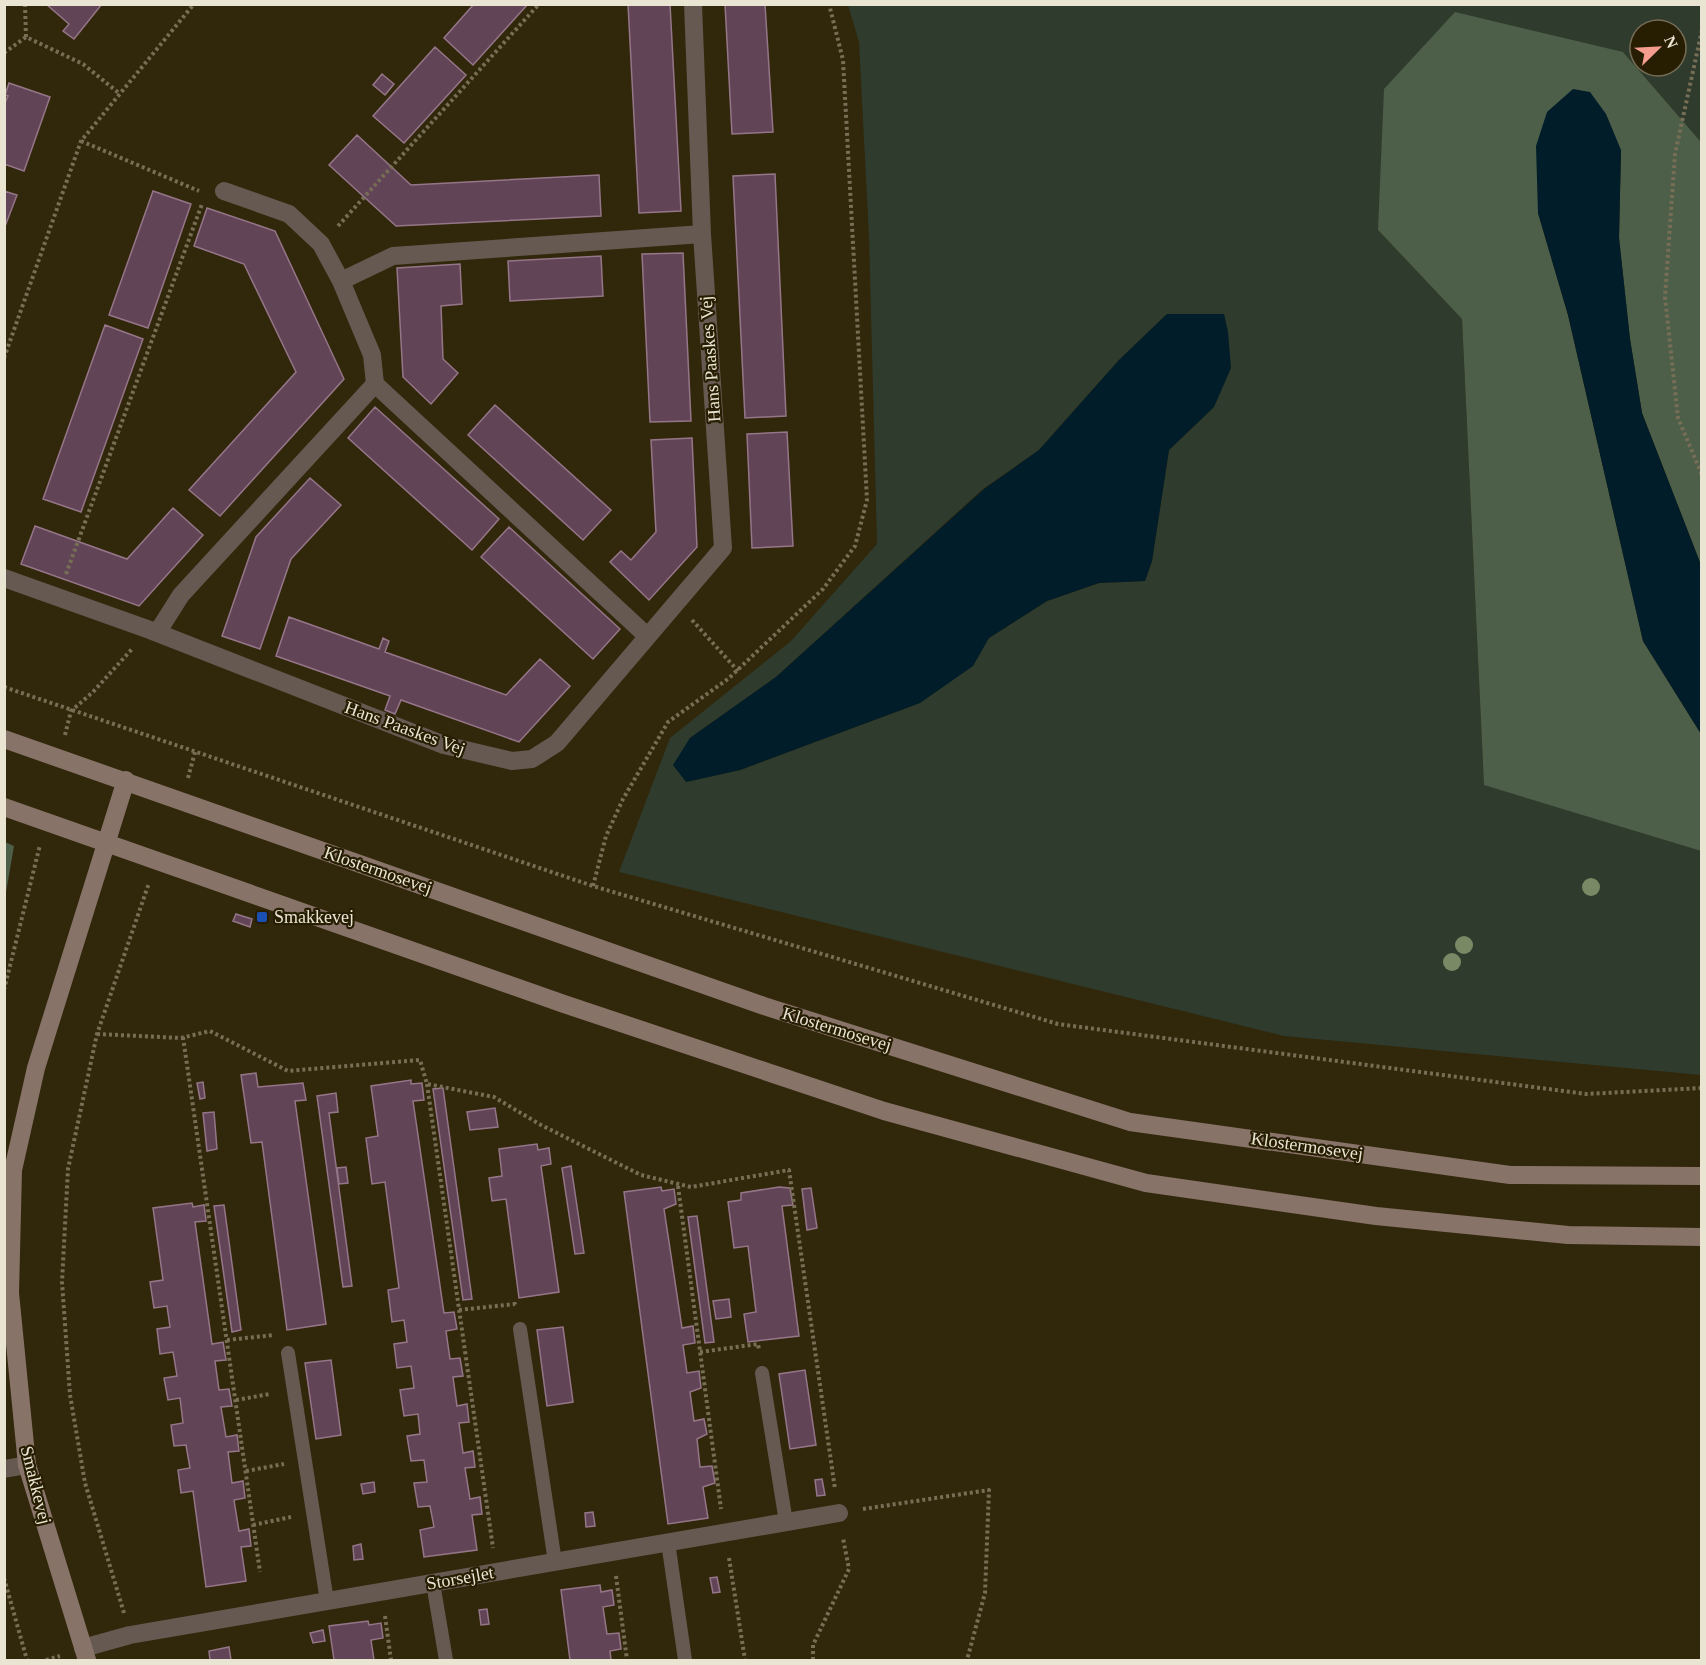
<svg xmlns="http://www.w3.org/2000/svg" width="1706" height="1665" viewBox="0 0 1706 1665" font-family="'Times New Roman',serif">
  <rect width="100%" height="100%" fill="#31270b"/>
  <!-- green -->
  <path fill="#2f3b2c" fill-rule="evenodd" d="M848 5H1701V142L1623 52 1378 230 1462 319 1484 784 1701 851V1075L1284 1036 619 872 670 738 791 641 877 544 869 237 859 42ZM1640 30H1676V66H1640ZM1167 314 1214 407 1169 450 1152 561 1145 581 1099 583 1047 601 989 638 920 703 740 770 686 782 690 738 776 677 983 489 1039 450 1119 360Z"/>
  <!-- forest -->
  <path fill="#4d5f49" d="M1455 12 1623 52 1701 142V565L1642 413 1630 339 1619 238 1621 150 1538 213 1568 315 1643 641 1701 734V851L1484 785 1462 319 1378 230 1384 89Z
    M5 842 14 846 5 898Z"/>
  <!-- water -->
  <path fill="#011d29" d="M1573 89 1590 92 1606 114 1621 150 1619 238 1630 339 1642 413 1701 565V734L1643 641 1568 315 1538 213 1536 146 1547 112Z
    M1167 314H1224L1228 332 1231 368 1214 407 1169 450 1152 561 1145 581 1099 583 1047 601 989 638 973 666 920 703 740 770 686 782 673 765 690 738 776 677 984 489 1039 450 1119 360Z"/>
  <!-- building -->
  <path fill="#614556" stroke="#957688" stroke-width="1.5" d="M46 4H102L74 39 63 31 69 24Z
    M474 4H528L473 65 444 38Z
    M670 4 681 211 639 213 628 4Z
    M725 4H765L773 132 732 134Z
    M435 47 466 75 404 143 373 116Z
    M382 74 394 84 385 95 373 85Z
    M9 83 50 97 24 171 4 164V105L8 96 5 95Z
    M357 135 411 185 599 175 601 216 396 226 329 165Z
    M775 174 786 416 745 418 733 176Z
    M4 191 17 195 4 229Z
    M153 191 191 204 148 328 109 315Z
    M207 208 275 231 344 379 220 516 189 490 296 372 244 264 194 246Z
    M683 253 691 421 650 422 642 254Z
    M601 256 603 296 510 301 508 261Z
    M460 264 462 304 441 306 443 359 458 373 431 404 403 377 397 268Z
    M105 325 143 339 81 512 43 499Z
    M495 405 611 510 583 540 468 435Z
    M375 407 499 519 472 550 348 438Z
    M787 432 793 546 752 548 747 434Z
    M692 438 697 547 649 600 610 562 621 551 631 560 656 532 651 440Z
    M310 478 341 505 291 559 260 649 222 636 256 537Z
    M173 508 203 535 139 606 21 564 35 526 127 559Z
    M509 527 620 629 593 659 481 557Z
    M289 617 379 649 383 638 389 641 385 652 506 695 540 659 570 686 519 742 401 700 395 714 385 710 390 696 276 656Z
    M236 914 252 919 250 927 233 921Z
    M256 1073 258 1087 303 1083 306 1100 295 1101 326 1324 287 1330 262 1142 251 1143 241 1075Z
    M411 1080V1084L422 1083 424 1100 413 1101 444 1313 454 1312 457 1329 446 1331 450 1359 460 1358 463 1376 453 1377 457 1406 467 1404 469 1422 459 1423 463 1453 473 1451 475 1467 465 1468 470 1499 480 1497 482 1514 472 1515 477 1550 424 1557 420 1530 434 1527 430 1506 418 1507 414 1483 427 1482 424 1460 411 1461 407 1436 420 1434 418 1414 404 1416 400 1390 414 1388 411 1366 397 1368 394 1344 407 1342 404 1320 392 1322 388 1290 399 1288 385 1182 372 1184 366 1138 378 1136 371 1086Z
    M203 1082 205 1098 200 1099 197 1083Z
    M443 1088 472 1299 463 1300 433 1089Z
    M336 1093 338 1112 329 1113 352 1286 343 1287 317 1096Z
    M495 1108 498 1127 470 1130 467 1112Z
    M214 1112 217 1149 207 1151 203 1113Z
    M537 1144 538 1150 549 1148 551 1164 541 1166 559 1292 519 1298 506 1199 492 1201 489 1178 502 1176 499 1149Z
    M571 1166 584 1253 575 1254 562 1168Z
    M346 1167 348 1183 339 1184 337 1168Z
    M661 1187 662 1191 674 1189 676 1204 664 1209 682 1328 693 1326 695 1343 683 1345 687 1373 699 1371 701 1388 690 1392 694 1421 704 1419 707 1434 697 1439 700 1467 712 1466 715 1483 703 1487 708 1518 668 1524 624 1192Z
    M779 1187 790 1188 793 1205 782 1206 799 1336 748 1342 744 1314 756 1312 748 1246 734 1248 728 1202 741 1200V1193Z
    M811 1188 817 1228 807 1230 802 1189Z
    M192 1203 193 1207 204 1205 206 1221 195 1222 212 1344 223 1342 226 1360 215 1361 219 1390 229 1389 232 1406 221 1407 226 1437 237 1435 239 1451 228 1452 232 1483 243 1481 245 1498 234 1500 239 1531 249 1529 251 1546 241 1547 246 1581 206 1587 193 1491 181 1493 178 1470 190 1468 186 1445 174 1446 171 1425 183 1423 180 1398 168 1400 164 1378 177 1376 173 1352 160 1354 157 1329 170 1327 167 1306 154 1308 150 1282 163 1280 153 1208Z
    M224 1205 241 1330 232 1332 214 1206Z
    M697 1216 714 1342 705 1343 688 1217Z
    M729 1299 731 1317 716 1319 713 1301Z
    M563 1327 573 1402 547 1406 537 1330Z
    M331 1360 341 1435 316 1439 305 1363Z
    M805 1370 816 1445 790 1449 779 1374Z
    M822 1479 825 1495 817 1496 815 1480Z
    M374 1482 375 1492 363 1494 361 1484Z
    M593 1512 595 1526 586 1527 585 1513Z
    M361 1544 363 1559 354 1560 353 1546Z
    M717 1577 720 1592 713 1593 710 1578Z
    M600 1585 601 1592 612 1590 614 1605 603 1607 607 1634 619 1633 621 1649 610 1651 611 1660H570L561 1590Z
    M487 1609 489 1624 481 1625 479 1610Z
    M368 1621 369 1625 381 1623 383 1638 371 1640 374 1660H334L329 1626Z
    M323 1630 325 1641 313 1643 310 1633Z
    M229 1647 231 1660H210L209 1651Z"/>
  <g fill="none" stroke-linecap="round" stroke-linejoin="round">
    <!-- path -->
    <path stroke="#776e56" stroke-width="4" stroke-dasharray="3 3" stroke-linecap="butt" d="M25 4 26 37 83 64 120 94
      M1702 30 1675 154 1665 297 1678 418 1702 475
      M4 53 26 37
      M81 141 199 191
      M338 226 539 4
      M4 358 81 141 194 4
      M66 574 202 204
      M692 620 738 671
      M4 687 593 886 1058 1024 1586 1094 1702 1088
      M65 735 71 711 93 692 132 649
      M188 778 195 752
      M593 886 606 836 623 799 668 722 728 679 823 589 855 546 867 500 843 60 829 4
      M4 990 40 845
      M97 1034 181 1038 210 1031 288 1071 420 1060 427 1084 494 1097 541 1125 641 1175 691 1187 789 1170 835 1489
      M183 1037 260 1572
      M427 1084 493 1548
      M678 1186 721 1509
      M459 1310 515 1304 516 1307
      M227 1340 274 1335
      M700 1352 758 1344 759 1350
      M236 1400 270 1394
      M246 1471 284 1464
      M863 1509 989 1490 985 1593 967 1660
      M253 1525 291 1517
      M729 1558 745 1660
      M616 1576 627 1660
      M4 1578 27 1660
      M124 1613 85 1483 70 1395 62 1282 68 1169 97 1034 149 883
      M385 1616 391 1660
      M46 1660 60 1656
      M813 1660V1645L849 1569 843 1538"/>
    <!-- lane -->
    <path stroke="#665951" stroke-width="14" d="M520 1329 555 1562
      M288 1353 327 1601
      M762 1373 786 1522
      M668 1542 685 1660
      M433 1583 446 1660"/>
    <!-- street -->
    <path stroke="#665951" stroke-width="18" d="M341 281 393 256 702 234
      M375 384 646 635
      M4 578 150 630 444 745 512 761 532 759 557 743 723 548 702 234 693 4
      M157 633 181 595 375 384 372 355 341 281 321 244 289 214 224 191
      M4 1469 27 1465
      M83 1648 130 1635 839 1513"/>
    <!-- secondary -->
    <path stroke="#887368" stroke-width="18" d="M4 739 764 1006 1130 1122 1510 1175 1702 1176
      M4 807 564 1004 884 1111 1146 1183 1376 1216 1568 1235 1702 1237
      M87 1660 27 1465 10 1293 13 1170 36 1068 126 780"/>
  </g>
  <!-- trees -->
  <g fill="#7a8965">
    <circle cx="1591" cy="887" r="9"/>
    <circle cx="1464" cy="945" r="9"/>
    <circle cx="1452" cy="962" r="9"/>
  </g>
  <!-- markers -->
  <rect fill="#1a4fb4" stroke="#271e02" stroke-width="2" x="256" y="911" width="12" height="12" rx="3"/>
  <g text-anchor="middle" stroke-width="4.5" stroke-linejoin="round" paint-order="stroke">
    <!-- street labels -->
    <g font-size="18" fill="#eae4d3" stroke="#271e02">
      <text transform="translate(710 359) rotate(-94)" y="6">Hans Paaskes Vej</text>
      <text transform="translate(405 728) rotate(20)" y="6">Hans Paaskes Vej</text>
      <text transform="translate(378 870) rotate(19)" y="6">Klostermosevej</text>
      <text transform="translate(837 1029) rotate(17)" y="6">Klostermosevej</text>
      <text transform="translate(1307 1146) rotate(8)" y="6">Klostermosevej</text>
      <text transform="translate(36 1485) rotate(76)" y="6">Smakkevej</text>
      <text transform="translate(460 1578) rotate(-10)" y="6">Storsejlet</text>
    </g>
    <!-- poi labels -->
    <g font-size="18" fill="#eae4d3" stroke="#271e02" text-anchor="start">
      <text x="274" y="923">Smakkevej</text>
    </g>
  </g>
  <!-- border -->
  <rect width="1706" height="1665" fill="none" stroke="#eae4d3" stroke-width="12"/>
  <!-- north arrow -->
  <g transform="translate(1658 48) rotate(66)"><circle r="28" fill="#271e02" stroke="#756d56" stroke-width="1.5"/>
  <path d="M0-4.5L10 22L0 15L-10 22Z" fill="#f59d8f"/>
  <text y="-9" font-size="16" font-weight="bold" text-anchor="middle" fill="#eae4d3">N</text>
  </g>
</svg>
